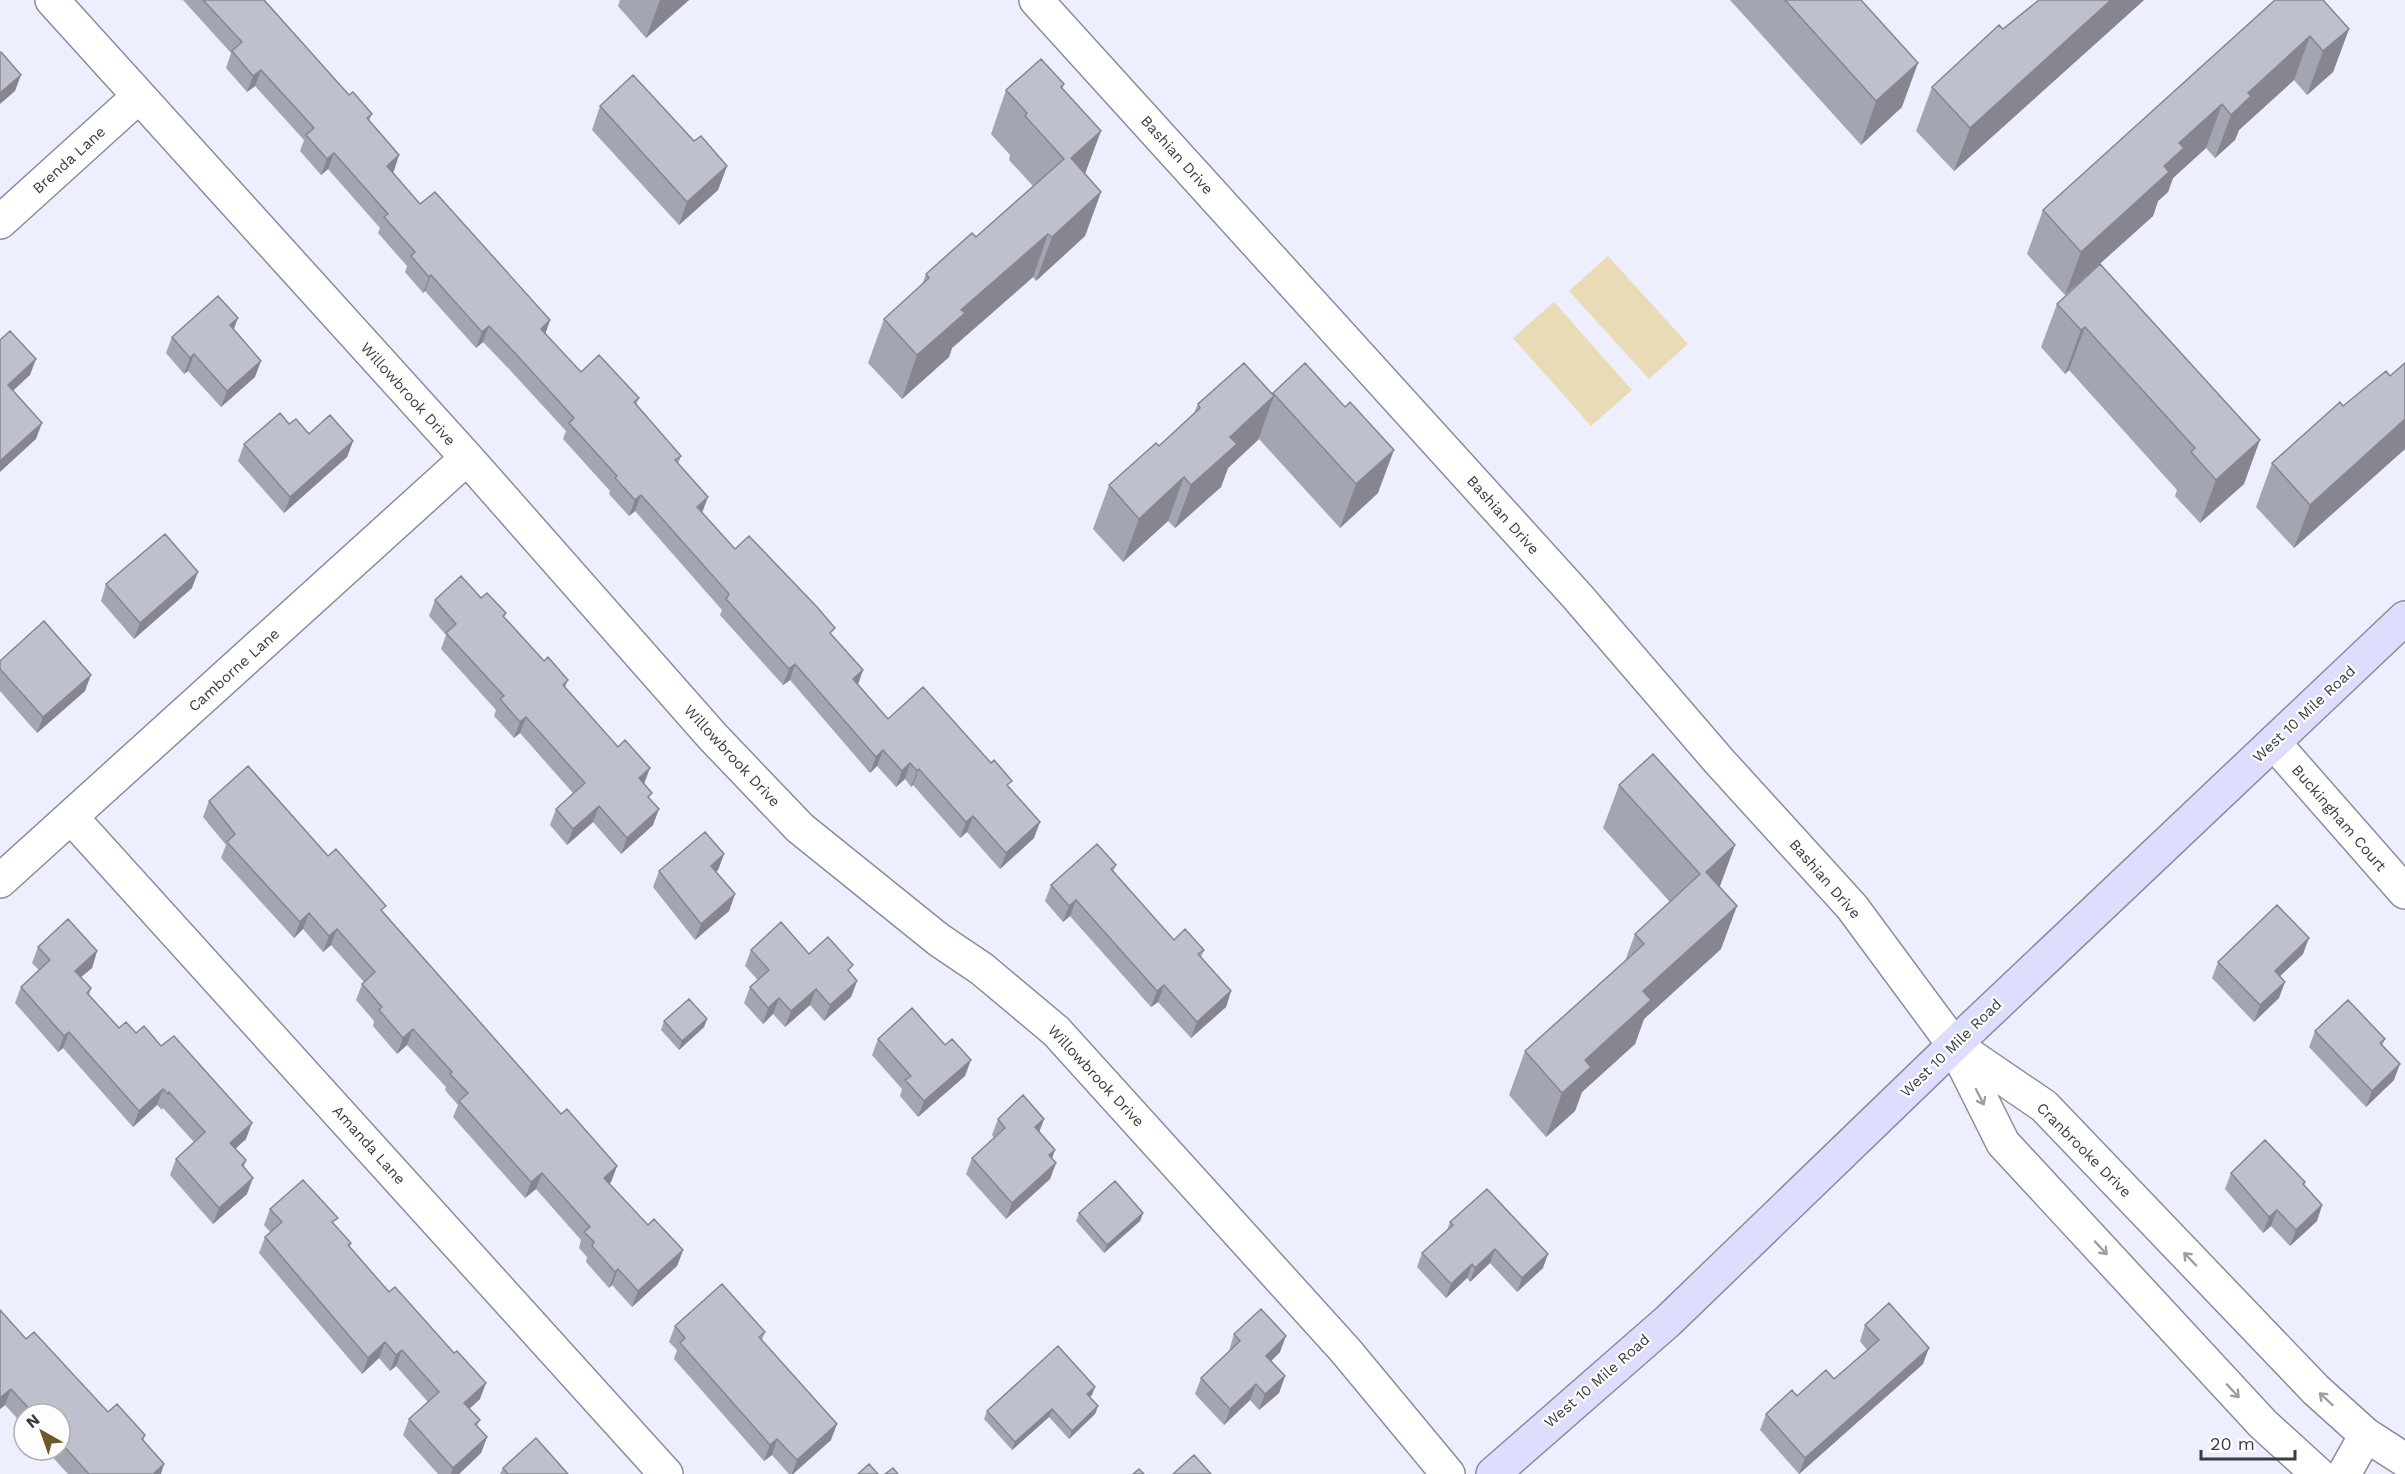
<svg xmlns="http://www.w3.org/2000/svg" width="2405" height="1474" viewBox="0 0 2405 1474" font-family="'Work Sans',sans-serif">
  <rect width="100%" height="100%" fill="#edeffe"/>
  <!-- green -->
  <path fill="#e9dbb5" d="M1608 256 1688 344 1649 379 1569 291Z
    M1554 302 1632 390 1591 426 1513 338Z"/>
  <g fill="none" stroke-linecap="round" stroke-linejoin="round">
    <defs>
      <path id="minor" d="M52 0 467 458 713 737 800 828 939 940 982 969 1056 1031 1345 1350 1448 1474
        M1036 0 1577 596 1719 761 1852 907 1954 1045 2003 1143 2263 1424 2318 1474
        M0 222 138 97
        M2274 743 2405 892
        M71 817 666 1474
        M0 881 467 458
        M1956 1046 2044 1106 2316 1390 2366 1435 2405 1460
        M2344 1474 2366 1435"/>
      <path id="secondary" d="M1493 1474 1668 1321 1954 1045 2405 618"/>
    </defs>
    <!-- minor casing -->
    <use href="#minor" stroke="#8b8c9a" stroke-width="36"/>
    <!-- secondary casing -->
    <use href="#secondary" stroke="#8b8c9a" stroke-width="36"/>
    <!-- minor -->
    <use href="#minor" stroke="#fff" stroke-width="33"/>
    <!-- secondary -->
    <use href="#secondary" stroke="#dddefe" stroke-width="33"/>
  </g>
  <!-- wall -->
  <path fill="#a3a5b1" d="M183 0H264L349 95 372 114 369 121 394 171 392 172 420 204 550 320 545 334 581 372 639 398 636 405 681 456 678 464 702 513 735 549 832 636 863 670 858 685 888 719 1010 788 1034 838 1000 869 967 832 960 838 913 785 911 787 905 779 896 787 877 766 870 773 790 680 783 685 720 615 722 610 635 511 629 516 609 494 610 491 563 439 566 431 509 369 483 342 476 348 425 291 423 293 405 272 407 266 378 233 380 228 328 169 321 175 300 151 304 140 255 86 247 92 226 68 231 53Z
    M620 0H689L646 38 618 6Z
    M1730 0H1861L1902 107 1861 145Z
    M2039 0H2144L1954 171 1916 131 1932 87Z
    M2275 0 2349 29 2333 72 2307 95 2294 80 2239 130 2235 140 2215 158 2206 148 2173 178 2168 192 2158 201 2153 216 2065 295 2027 254 2043 210Z
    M1064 84 1062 89 1085 174 1101 192 1085 236 1036 281 1033 277 952 348 949 357 902 399 868 363 884 319 922 285 926 274 976 237 1033 186 1009 160 1010 155 991 134 1006 90Z
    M600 106 694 141 727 166 718 190 679 225 592 130Z
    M2100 264 2244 484 2200 523 2175 496 2177 490 2069 370 2065 374 2041 347 2057 304Z
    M234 329 255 377 221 407 188 371 184 374 166 353 172 337Z
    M2405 363V449L2294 548 2256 507 2272 463 2343 406 2390 376Z
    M1273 393 1378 493 1340 528 1259 439 1228 468 1221 487 1175 528 1168 521 1123 562 1093 529 1109 485 1159 446 1194 413 1198 404 1272 394Z
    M289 424 309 434 353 441 347 457 284 513 238 461 244 444Z
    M106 584 192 588 134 639 101 601Z
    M481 598 506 613 504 617 544 661 568 680 565 688 644 784 650 799 653 825 621 854 593 822 567 845 550 825 556 809 573 793 520 733 514 738 494 716 496 710 441 649 446 635 429 616 435 600Z
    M0 661 85 691 37 733 0 691Z
    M1619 785 1720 887 1721 949 1644 1019 1635 1044 1582 1092 1575 1111 1546 1137 1509 1095 1525 1051 1625 961 1635 934 1670 902 1603 828Z
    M209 801 328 856 384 913 561 1114 617 1166 611 1182 609 1184 648 1225 683 1250 677 1266 632 1307 612 1285 609 1288 586 1262 587 1257 579 1248 581 1240 536 1189 525 1198 453 1117 458 1105 445 1090 446 1087 407 1045 397 1054 373 1026 374 1021 356 1000 362 984 364 982 331 945 323 952 303 929 294 938 221 858 226 845 203 817Z
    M724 854 718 870 716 872 735 894 729 911 695 940 653 887 659 871Z
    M1116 865 1113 872 1174 940 1204 950 1201 957 1231 991 1226 1007 1191 1038 1158 1002 1151 1007 1070 916 1063 922 1045 901 1051 885Z
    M38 947 97 951 92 968 81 977 91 988 89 995 119 1028 136 1033 246 1139 235 1149 246 1160 244 1167 247 1194 213 1224 170 1175 176 1159 194 1142 163 1108 162 1110 157 1105 133 1127 63 1048 58 1052 15 1003 21 987 39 970 32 963Z
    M751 950 809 954 850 973 857 981 851 997 824 1021 810 1005 785 1027 773 1014 763 1024 744 1003 750 987 758 980 745 966Z
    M2303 954 2280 976 2279 998 2254 1022 2212 978 2218 962Z
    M707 1019 704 1027 679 1050 661 1030 664 1021Z
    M2315 1031 2385 1039 2382 1046 2394 1080 2366 1107 2309 1047Z
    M878 1039 965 1076 918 1117 900 1096 902 1089 872 1055Z
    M998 1119H1044L1039 1132 1055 1150 1052 1158 1056 1163 1050 1179 1006 1219 966 1174 972 1158 994 1138 992 1135Z
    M2231 1173 2305 1182 2304 1186 2322 1205 2317 1221 2290 1246 2271 1226 2263 1233 2225 1189Z
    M270 1209 335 1225 351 1243 350 1247 480 1399 469 1409 480 1420 477 1426 487 1437 481 1453 459 1474H438L403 1435 409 1419 428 1402 396 1366 390 1371 379 1358 362 1374 259 1253 265 1237 270 1232 264 1225Z
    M1079 1213H1143L1140 1221 1104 1253 1076 1221Z
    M1450 1222 1543 1268 1517 1292 1490 1263 1470 1282 1467 1278 1446 1298 1417 1267 1422 1253 1447 1230Z
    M0 1310 26 1339 108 1412 145 1435 143 1441 161 1474H68L46 1450H60V1414H24V1426L5 1405 0 1409Z
    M1865 1325 1923 1364 1799 1474 1760 1430 1766 1414 1797 1396 1834 1379 1867 1350 1860 1341Z
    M675 1326 765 1332 762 1340 831 1440 793 1474H789L772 1455 764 1461 674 1359 677 1350 669 1342Z
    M1234 1334 1280 1352 1271 1361 1285 1376 1279 1393 1259 1410 1250 1400 1224 1425 1195 1394 1201 1378 1229 1351Z
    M1092 1395 1090 1397 1098 1406 1095 1414 1069 1439 1049 1417 1012 1450 984 1419 987 1411Z
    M503 1468 568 1474H500Z"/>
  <!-- shaded-wall -->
  <path fill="#858690" d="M660 0H689L646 38Z
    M2111 0H2144L1954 171 1970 128Z
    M2349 29 2333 72 2307 95 2323 51Z
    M2310 36 2294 80 2239 130 2235 140 2215 158 2231 115 2248 93Z
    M1918 63 1902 107 1861 145 1876 101Z
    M261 70 255 86 247 92 253 76Z
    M21 75 15 91 0 104V93Z
    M2222 104 2206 148 2173 178 2168 192 2158 201 2153 216 2065 295 2081 252 2164 166 2179 143Z
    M1101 131 1085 174 1071 158Z
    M334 153 328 169 321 175 327 159Z
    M399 155 394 171 381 182 387 166Z
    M727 166 718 190 679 225 687 202Z
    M1101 192 1085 236 1036 281 1052 237Z
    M1048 234 1033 277 952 348 949 357 902 399 917 355 961 310Z
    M431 275 425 291 423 293 429 277Z
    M238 318 232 334 230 325Z
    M550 320 544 337 541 329Z
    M489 326 483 342 476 348 482 332Z
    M2085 327 2069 370 2065 374 2081 330Z
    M194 354 188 371 184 374 190 358Z
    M36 359 30 375 2 401 8 385Z
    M261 361 255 377 221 407 227 391Z
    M1274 396 1258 440 1228 468 1221 487 1175 528 1191 485 1230 437Z
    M2405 419V449L2294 548 2310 505Z
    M42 423 36 439 0 472V461Z
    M2260 440 2244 484 2200 523 2216 480Z
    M353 441 347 457 284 513 290 497Z
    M1394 450 1378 493 1340 528 1356 484Z
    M1184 477 1168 521 1123 562 1139 519Z
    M641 495 635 511 629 516 635 500Z
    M708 497 702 513 697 507Z
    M198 572 192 588 134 639 140 623Z
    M795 664 790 680 783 685 789 669Z
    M863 670 857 686 853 679Z
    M91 675 85 691 37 733 43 717Z
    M526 717 520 733 514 738 520 722Z
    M883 750 877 766 870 773 876 757Z
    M910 763 905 779 896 787 902 771Z
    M650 768 644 784 639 778Z
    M919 769 913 785 911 787 917 771Z
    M599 806 593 822 567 845 573 829Z
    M659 809 653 825 621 854 627 838Z
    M973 816 967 832 960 838 966 822Z
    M1040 822 1034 838 1000 869 1006 853Z
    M1735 845 1719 889 1706 872Z
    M724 854 718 870 705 882 711 866Z
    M735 894 729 911 695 940 701 924Z
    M1076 900 1070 916 1063 922 1069 906Z
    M1737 906 1721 949 1644 1019 1635 1044 1582 1092 1575 1111 1546 1137 1562 1093 1585 1060 1643 991Z
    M309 913 303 929 294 938 300 922Z
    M337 929 331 945 323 952 329 936Z
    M2309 938 2303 954 2269 987 2275 971Z
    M97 951 92 968 69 987 75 971Z
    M857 981 851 997 824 1021 830 1005Z
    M2285 982 2279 998 2254 1022 2260 1005Z
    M1164 985 1158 1002 1151 1007 1157 991Z
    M816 989 810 1005 785 1027 791 1011Z
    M1231 991 1226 1007 1191 1038 1197 1022Z
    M779 998 773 1014 763 1024 768 1008Z
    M707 1019 704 1027 679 1050 682 1041Z
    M413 1029 407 1045 397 1054 403 1038Z
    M69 1032 63 1048 58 1052 64 1036Z
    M971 1060 965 1076 918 1117 924 1101Z
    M2400 1064 2394 1080 2366 1107 2372 1091Z
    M163 1089 157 1105 133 1127 139 1111Z
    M1044 1119 1038 1135 1035 1127Z
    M252 1123 246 1139 224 1159 230 1143Z
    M1055 1150 1049 1166V1155Z
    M1056 1163 1050 1179 1006 1219 1012 1203Z
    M617 1166 611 1182 598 1194 604 1178Z
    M542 1173 536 1189 525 1198 531 1182Z
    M253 1178 247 1194 213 1224 219 1208Z
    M2322 1205 2317 1221 2290 1246 2296 1230Z
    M2277 1210 2271 1226 2263 1233 2269 1217Z
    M1143 1213 1140 1221 1104 1253 1107 1245Z
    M1495 1249 1490 1263 1470 1282 1475 1268Z
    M683 1250 677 1266 632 1307 638 1291Z
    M1548 1254 1543 1268 1517 1292 1522 1278Z
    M1472 1264 1467 1278 1446 1298 1451 1284Z
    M618 1269 612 1285 609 1288 615 1272Z
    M1286 1336 1280 1352 1260 1372 1266 1356Z
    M385 1342 379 1358 362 1374 368 1358Z
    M1929 1348 1923 1364 1799 1474 1805 1458Z
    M402 1350 396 1366 390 1371 396 1355Z
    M1285 1376 1279 1393 1259 1410 1265 1394Z
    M486 1383 480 1399 458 1419 464 1403Z
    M1256 1384 1250 1400 1224 1425 1230 1409Z
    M1095 1387 1092 1395 1084 1402 1087 1394Z
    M11 1389 5 1405 0 1409V1398Z
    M1098 1406 1095 1414 1069 1439 1072 1431Z
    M1052 1409 1049 1417 1012 1450 1015 1442Z
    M837 1424 831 1440 793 1474H792L797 1460Z
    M487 1437 481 1453 459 1474H451L453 1468Z
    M777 1439 772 1455 764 1461 770 1445Z
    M164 1464 161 1474H153Z"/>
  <!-- building -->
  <path fill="#bec0ce" stroke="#858690" stroke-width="1.5" d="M203 0H264L349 95 353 92 372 114 367 118 399 155 387 166 420 204 435 192 550 320 541 329 581 372 599 355 639 398 634 402 681 456 675 460 708 497 697 507 735 549 749 536 817 607 835 628 830 633 863 670 853 679 888 719 923 687 991 763 994 760 1012 781 1007 785 1040 822 1006 853 973 816 966 822 919 769 917 771 910 763 902 771 883 750 876 757 795 664 789 669 726 599 729 594 641 495 635 500 615 478 617 476 569 423 574 418 515 353 489 326 482 332 431 275 429 277 411 256 415 252 384 217 388 214 334 153 327 159 306 135 314 128 261 70 253 76 232 51 242 42Z
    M1785 0H1861L1918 63 1876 101Z
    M2039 0H2111L1970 128 1932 87 1999 25 2003 29Z
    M2275 0H2323L2349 29 2323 51 2310 36 2248 93 2251 96 2231 115 2222 104 2179 143 2184 148 2164 166 2169 172 2081 252 2043 210Z
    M1 52 21 75 0 93V53Z
    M1041 59 1064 84 1061 87 1101 131 1071 158 1101 192 1052 237 1048 234 961 310 965 313 917 355 884 319 929 278 926 274 972 233 976 237 1064 159 1025 116 1027 113 1006 90Z
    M633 75 694 141 701 136 727 166 687 202 600 106Z
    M2100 264 2260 440 2216 480 2191 452 2195 448 2085 327 2081 330 2057 304Z
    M218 296 238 318 230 325 261 361 227 391 194 354 190 358 172 337Z
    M10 331 36 359 8 385 42 423 0 461V340Z
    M1244 363 1274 396 1230 437 1237 444 1191 485 1184 477 1139 519 1109 485 1156 443 1159 446 1200 408 1198 404Z
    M1305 363 1345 407 1350 402 1394 450 1356 484 1273 393Z
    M2405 363V419L2310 505 2272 463 2340 402 2343 406 2386 371 2390 376Z
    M280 413 289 424 296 419 309 434 330 415 353 441 290 497 244 444Z
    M165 534 198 572 140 623 106 584Z
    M461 576 481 598 487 593 506 613 503 616 544 661 548 657 568 680 563 685 618 747 625 740 650 768 639 778 652 793 648 797 659 809 627 838 599 806 573 829 556 809 585 783 526 717 520 722 500 699 504 696 446 633 456 624 435 600Z
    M44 621 91 675 43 717 0 669V661Z
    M1653 754 1735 845 1706 872 1737 906 1643 991 1651 1000 1585 1060 1591 1067 1562 1093 1525 1051 1644 944 1635 934 1700 874 1619 785Z
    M248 766 328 856 336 849 386 906 381 910 561 1114 567 1109 617 1166 604 1178 648 1225 654 1219 683 1250 638 1291 618 1269 615 1272 592 1246 594 1242 584 1232 590 1227 542 1173 531 1182 459 1101 468 1093 450 1074 452 1072 413 1029 403 1038 379 1010 382 1007 362 984 375 972 337 929 329 936 309 913 300 922 227 842 235 834 209 801Z
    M705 832 724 854 711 866 735 894 701 924 659 871Z
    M1097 844 1116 865 1111 869 1174 940 1185 929 1204 950 1198 954 1231 991 1197 1022 1164 985 1157 991 1076 900 1069 906 1051 885Z
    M2277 905 2309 938 2275 971 2285 982 2260 1005 2218 962Z
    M68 919 97 951 75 971 91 988 87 993 119 1028 126 1022 136 1033 144 1026 161 1046 174 1036 252 1123 230 1143 246 1160 242 1165 253 1178 219 1208 176 1159 205 1132 169 1092 168 1094 163 1089 139 1111 69 1032 64 1036 21 987 50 960 38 947Z
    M781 922 809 954 828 937 853 965 848 970 857 981 830 1005 816 989 791 1011 779 998 768 1008 750 987 769 970 751 950Z
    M689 999 707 1019 682 1041 664 1021Z
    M2348 1000 2385 1039 2380 1043 2400 1064 2372 1091 2315 1031Z
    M912 1008 945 1045 952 1039 971 1060 924 1101 905 1080 911 1076 878 1039Z
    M1023 1095 1044 1119 1035 1127 1055 1150 1049 1155 1056 1163 1012 1203 972 1158 1005 1128 998 1119Z
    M2265 1140 2305 1182 2303 1184 2322 1205 2296 1230 2277 1210 2269 1217 2231 1173Z
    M303 1180 338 1218 332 1222 351 1243 348 1245 389 1292 395 1287 454 1353 457 1351 486 1383 464 1403 480 1420 475 1424 487 1437 453 1468 409 1419 439 1392 402 1350 396 1355 385 1342 368 1358 265 1237 282 1222 270 1209Z
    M1115 1181 1143 1213 1107 1245 1079 1213Z
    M1487 1189 1548 1254 1522 1278 1495 1249 1475 1268 1472 1264 1451 1284 1422 1253 1453 1225 1450 1222Z
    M722 1284 765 1332 759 1337 837 1424 797 1460 777 1439 770 1445 680 1343 685 1338 675 1326Z
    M1889 1303 1929 1348 1805 1458 1766 1414 1792 1390 1797 1396 1826 1370 1834 1379 1879 1340 1865 1325Z
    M1261 1309 1286 1336 1266 1356 1285 1376 1265 1394 1256 1384 1230 1409 1201 1378 1240 1341 1234 1334Z
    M0 1310 26 1339 34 1332 108 1412 117 1404 145 1435 142 1439 164 1464 153 1474H89L60 1442V1414H34L11 1389 0 1398Z
    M1058 1346 1095 1387 1087 1394 1098 1406 1072 1431 1052 1409 1015 1442 987 1411Z
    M536 1438 568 1474H508L503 1468Z
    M1194 1455 1211 1474H1173Z
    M869 1464 878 1474H858Z
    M893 1468 898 1474H885Z
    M1139 1469 1144 1474H1133Z"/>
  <!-- one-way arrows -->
  <defs><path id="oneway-shaft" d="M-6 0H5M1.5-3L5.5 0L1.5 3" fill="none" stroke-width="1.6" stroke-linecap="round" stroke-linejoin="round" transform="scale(1.5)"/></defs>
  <g stroke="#9d9ea0">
    <use href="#oneway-shaft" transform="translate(1980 1097) rotate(63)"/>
    <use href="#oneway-shaft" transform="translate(2101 1248) rotate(47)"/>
    <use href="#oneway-shaft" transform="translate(2190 1259) rotate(-134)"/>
    <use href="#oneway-shaft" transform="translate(2233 1391) rotate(47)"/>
    <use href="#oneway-shaft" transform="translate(2326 1399) rotate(-138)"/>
  </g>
  <g text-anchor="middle" stroke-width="4.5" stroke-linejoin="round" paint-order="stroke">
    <!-- street labels -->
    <g font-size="15" fill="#3b3c41" stroke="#fdfdfd">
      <text transform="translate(1177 155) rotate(48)" y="5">Bashian Drive</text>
      <text transform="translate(69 160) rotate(-42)" y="5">Brenda Lane</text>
      <text transform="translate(408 394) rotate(48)" y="5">Willowbrook Drive</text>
      <text transform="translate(1503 515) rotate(48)" y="5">Bashian Drive</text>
      <text transform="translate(234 670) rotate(-42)" y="5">Camborne Lane</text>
      <text transform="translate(2304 714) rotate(-43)" y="5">West 10 Mile Road</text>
      <text transform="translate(732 756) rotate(47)" y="5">Willowbrook Drive</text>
      <text transform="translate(2339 818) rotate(49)" y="5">Buckingham Court</text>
      <text transform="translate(1825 879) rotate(49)" y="5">Bashian Drive</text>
      <text transform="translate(1951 1048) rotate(-44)" y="5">West 10 Mile Road</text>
      <text transform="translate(1096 1076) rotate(47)" y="5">Willowbrook Drive</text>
      <text transform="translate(369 1145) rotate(48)" y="5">Amanda Lane</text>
      <text transform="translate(2084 1150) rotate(45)" y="5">Cranbrooke Drive</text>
      <text transform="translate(1597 1381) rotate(-41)" y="5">West 10 Mile Road</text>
    </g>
  </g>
  <!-- north arrow -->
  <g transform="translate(42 1432) rotate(320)"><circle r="28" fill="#fdfdfd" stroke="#afb0b2" stroke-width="1.5"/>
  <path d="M0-4.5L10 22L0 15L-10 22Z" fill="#6b5928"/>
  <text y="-9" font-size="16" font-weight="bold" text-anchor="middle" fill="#3b3c41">N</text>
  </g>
  <!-- scale -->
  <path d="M2201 1450v9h94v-9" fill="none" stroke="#3b3c41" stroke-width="3"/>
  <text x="2210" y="1450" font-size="18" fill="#3b3c41" stroke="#fdfdfd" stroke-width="4.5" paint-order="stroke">20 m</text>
</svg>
